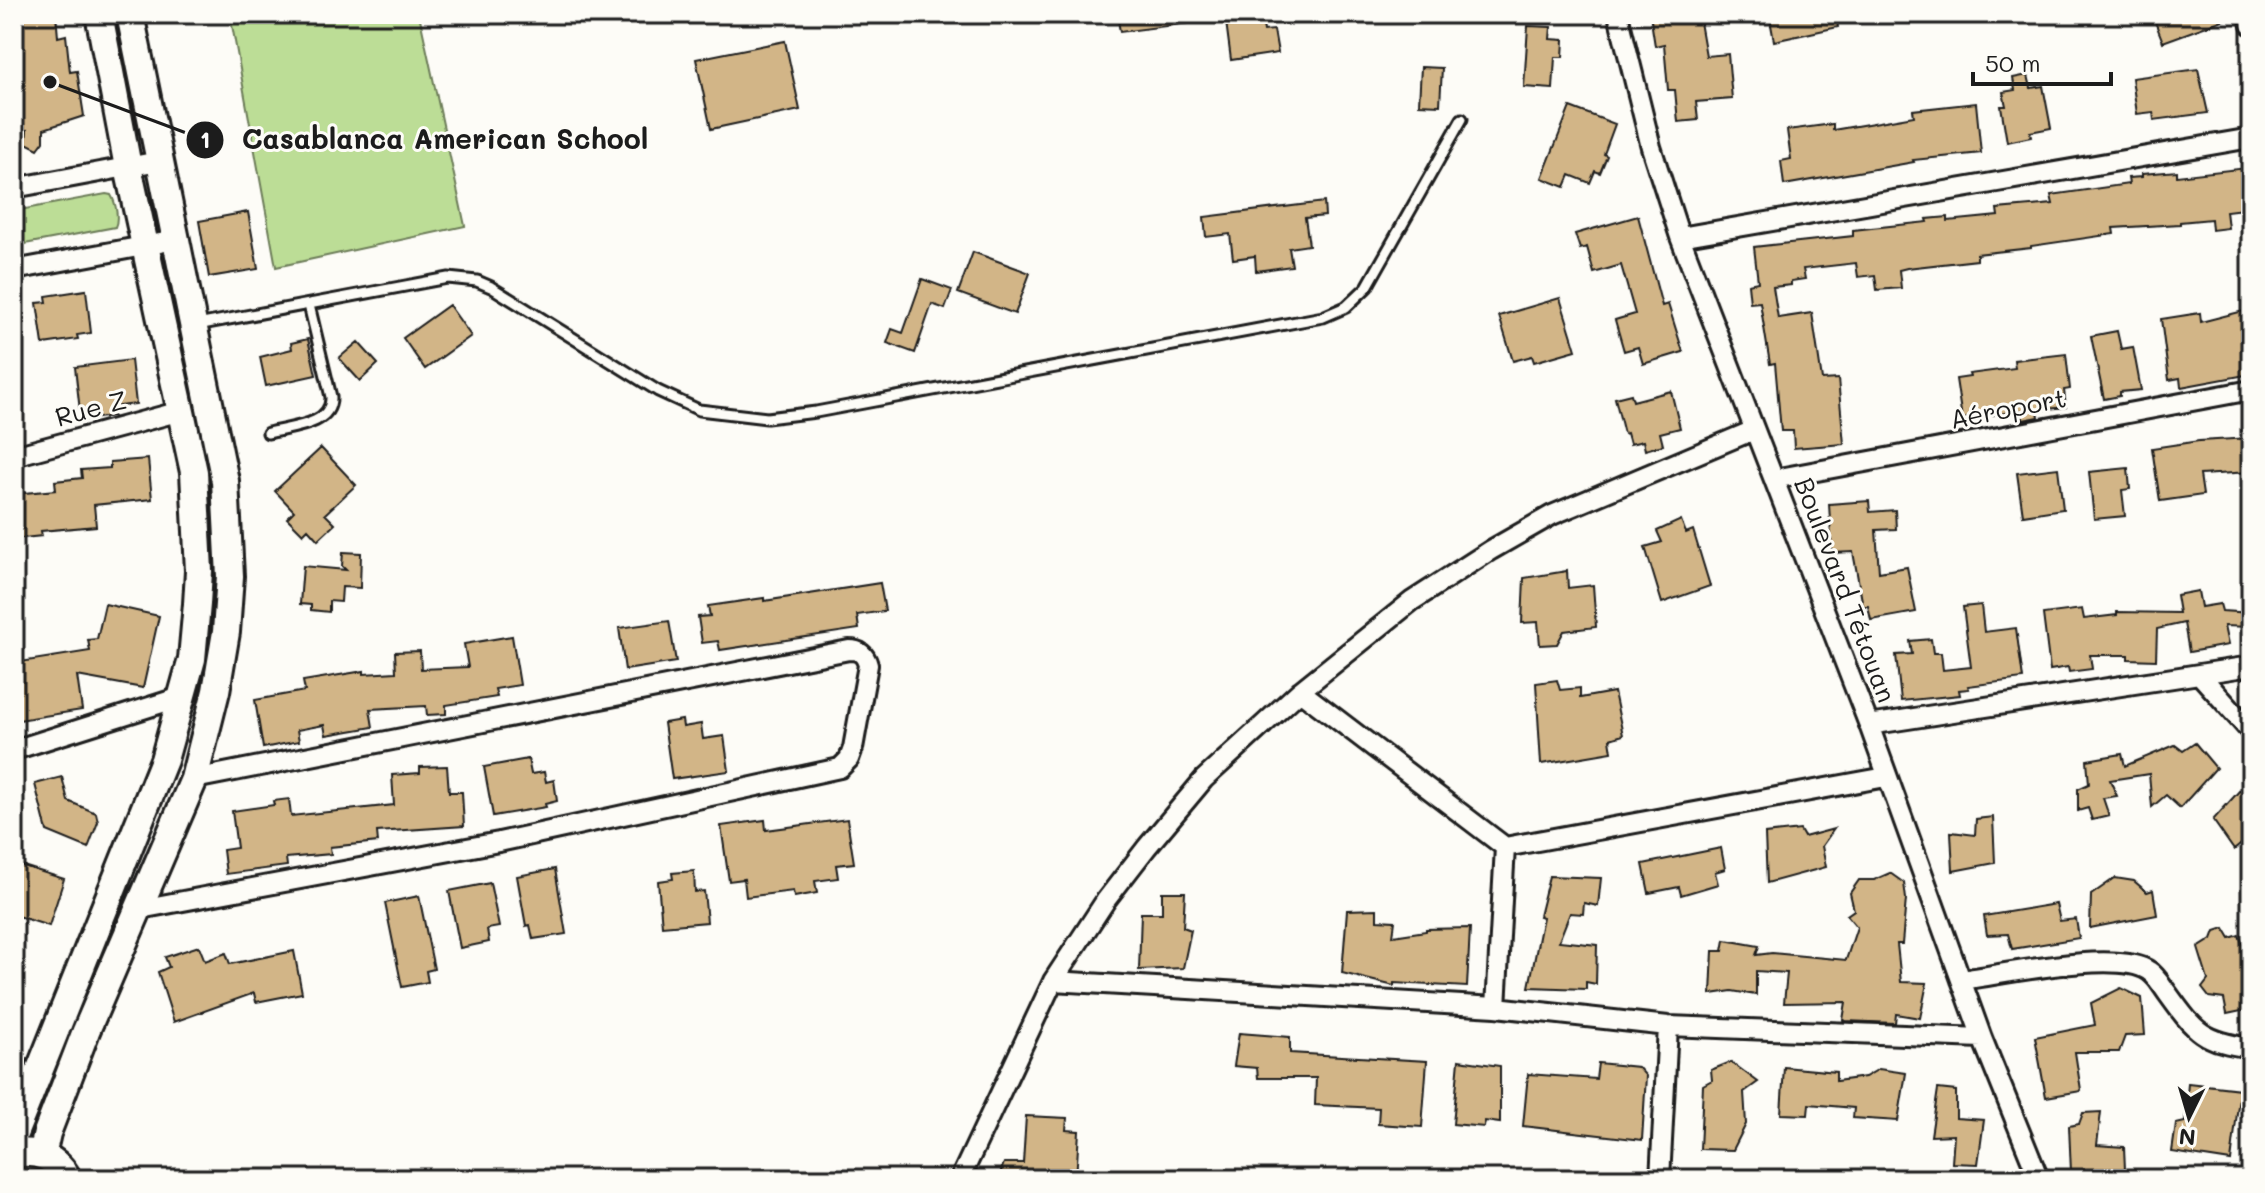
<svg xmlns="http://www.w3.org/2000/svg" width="2265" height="1193" viewBox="0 0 2265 1193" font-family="Mali,sans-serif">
  <rect width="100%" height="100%" fill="#fdfcf7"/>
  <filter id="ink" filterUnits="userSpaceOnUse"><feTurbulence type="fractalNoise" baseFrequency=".0125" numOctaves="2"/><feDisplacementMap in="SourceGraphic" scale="16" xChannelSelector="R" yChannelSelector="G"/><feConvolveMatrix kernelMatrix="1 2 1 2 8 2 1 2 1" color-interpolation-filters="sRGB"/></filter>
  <g filter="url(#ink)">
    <!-- green -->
    <path fill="#bcdd96" stroke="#6c7c59" stroke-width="2" d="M230 14H419L465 226 276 267Z
      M106 194 111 195C116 203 119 219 115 227L14 246V211Z"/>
    <!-- building -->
    <path fill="#d2b587" stroke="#1c1c1c" stroke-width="2" d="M14 14H56L58 37 66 35 70 72 77 71 84 116 44 129V141L38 149 26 143 27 130 14 132Z
      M1117 14H1189L1190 23 1120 32Z
      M1225 14H1261L1264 31 1274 30 1278 53 1231 60Z
      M1650 14H1683L1684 18 1699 16 1706 56 1728 54 1732 99 1696 102 1698 120 1678 122 1675 90H1668L1664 44 1655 46Z
      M1769 14H1836L1838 27 1774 41Z
      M2152 14H2234V16L2163 42Z
      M1528 26 1551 27 1550 39 1564 40 1563 57H1555L1553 89 1524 87Z
      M785 41 800 110 711 129 696 59Z
      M1421 67 1442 68 1440 105 1419 104Z
      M2198 69 2208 113 2154 120 2153 112 2137 114 2132 78Z
      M2028 75 2031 88 2043 86 2051 128 2030 132 2031 137 2007 142 2001 106H2006L2003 92 2015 90 2013 78Z
      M1976 103 1981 153 1913 160 1914 162 1784 185 1781 161 1791 159 1787 130 1833 124V130L1914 116 1913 110Z
      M1570 107 1615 124 1604 154 1607 156 1600 173 1595 171 1590 183 1570 175 1565 187 1542 178Z
      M2247 168 2251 208 2226 211 2228 228 2212 230 2211 219 2180 222V224L2113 228 2114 234 2031 246V248L1977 254V260L1907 268 1899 270 1901 288 1877 290 1875 275 1858 277 1856 263 1803 269 1805 279 1791 281V285L1773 287 1778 318 1812 313 1822 380 1838 379 1844 444 1794 448 1793 431H1781L1775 363 1770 364 1760 302 1750 303 1748 284 1758 282 1754 247 1853 236V230L1928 222 1927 219 1948 217V221L1998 216 1997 209 2053 204 2051 195 2129 184 2128 178 2142 177V174L2177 171V176Z
      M1324 202 1325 216 1305 218 1309 245 1289 248 1292 266 1256 271 1255 256 1233 259 1230 234 1206 237 1204 217Z
      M248 212 258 269 209 277 199 221Z
      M1638 216 1662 306 1668 304 1683 352 1643 364 1638 347 1624 351 1615 320 1635 314 1621 265 1594 273 1587 247 1580 249 1575 234Z
      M973 252 1030 273 1015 314 958 293Z
      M922 279 952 290 945 309 932 304 915 353 887 343 892 329 903 333Z
      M86 290 91 333 77 335 78 339 43 344 37 303 47 302 46 296Z
      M1560 298 1576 350 1534 362 1532 356 1513 361 1499 316Z
      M449 305 471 336 425 369 403 338Z
      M2251 309V374L2181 387 2180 378 2169 380 2161 319 2200 313 2201 322Z
      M2117 331 2121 349 2133 347 2141 390 2120 392V396L2104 399 2091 336Z
      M308 339 316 375 266 386 260 357 292 349 291 343Z
      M358 342 378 364 360 381 339 358Z
      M2066 354 2070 389 2064 390 2066 407 2038 410 2039 417 2023 420 2022 411 1962 419 1956 379 1970 377 1969 374 2015 368 2014 360Z
      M131 360 136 404 113 407V416L81 420 75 367Z
      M1671 391 1680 428 1660 433 1663 445 1645 450 1643 441 1630 444 1627 433 1624 434 1615 398 1631 394 1633 401Z
      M2251 438V472L2200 475 2203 495 2160 501 2152 448 2199 441Z
      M321 448 356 485 325 514 335 524 318 540 308 529 303 534 287 518 294 511 275 491Z
      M148 459 152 499 94 505 96 526 41 531 42 536 14 539V494L56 490 55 481 82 478 81 470 110 468V462Z
      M2058 468 2063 509 2023 515 2017 473Z
      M2128 468 2130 489 2122 490 2125 516 2094 519 2089 472Z
      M1869 501 1870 512 1895 510 1896 529 1876 530 1879 572 1907 567 1916 612 1871 620 1868 606H1863L1853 552 1832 553 1829 504Z
      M1681 520 1686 533 1693 530 1710 586 1662 603 1645 547 1662 542 1657 531Z
      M343 552 361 553 360 588 342 587 341 602 329 601V612L311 610V605L300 604 303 566 346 570 342 566Z
      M1567 571 1568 588 1593 585 1596 627 1564 631 1557 644 1540 645 1538 622 1522 623 1524 578Z
      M880 583 885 611 857 615 859 629 720 650 718 641 702 643 698 617 710 616 708 606 764 598V601Z
      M2198 591 2201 607 2220 604 2222 611 2251 613V627L2224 626 2228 645 2189 652 2184 623 2157 629 2156 660 2128 659V655H2090L2092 669 2069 672 2068 667 2050 670 2043 614 2082 609 2084 619 2117 615V612L2179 613 2176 595Z
      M105 604 159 616 143 688 77 676 82 710 19 720 14 718V663L90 651 88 640 97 639Z
      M1981 605 1984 632 2016 628 2023 679 1968 686 1969 689 1959 690 1960 695 1901 701 1896 655 1912 654 1910 641 1931 639 1933 653H1941L1943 670 1971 667 1963 607Z
      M669 621 676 662 625 670 619 628Z
      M512 636 520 685 495 689 497 697 446 705V714L427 715 426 706 370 709 373 727 326 735 324 725 297 730 299 741 263 748 255 700 305 691 303 681 364 671V674L396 672 395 652 420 651 421 669 468 667 464 644Z
      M1557 680 1560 690 1580 688V698L1614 692 1623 735 1610 739 1612 752 1541 764 1536 683Z
      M682 720 683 727 701 724 703 739 724 736 729 771 672 779 664 723Z
      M2195 743 2216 768 2180 808 2166 795 2152 807 2149 774 2110 780 2117 796 2103 798 2109 816 2092 820 2088 808 2078 811V789L2089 784 2087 760 2122 754 2125 766 2175 745 2183 751Z
      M528 759 531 774 544 772 546 782 554 780 557 801 545 804 546 807 493 816 484 767Z
      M447 766 449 792H462L464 826 377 832 378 842 330 847 331 854 286 858 287 866 226 874 223 850 237 848 232 811 274 805 273 801 289 799 291 816 394 805 392 775 420 773V767Z
      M62 777 68 801 96 813 98 822 88 848 47 831 35 784Z
      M2240 790 2251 801V836L2234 850 2213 820Z
      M1993 817 1995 863 1953 871 1951 832 1975 835 1976 819Z
      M847 819 854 863 836 865 838 878 815 881 817 893 794 897 793 891 746 897 744 879 729 881 721 826 765 820 766 830Z
      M1834 829 1822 846 1826 867 1767 883 1765 834 1800 830 1804 837Z
      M1721 848 1725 869 1715 872 1718 884 1681 895 1679 887 1649 893 1643 864Z
      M20 865 64 879 49 926 14 915V882Z
      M555 869 566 934 533 939 530 925 526 926 517 876Z
      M694 871 695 892 704 891 707 922 662 926 658 881 673 879 672 873Z
      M1890 873 1904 883 1906 899 1902 944H1897L1901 982 1927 983 1920 1018 1896 1014 1895 1023 1845 1021 1843 1020 1846 1002 1784 1003 1787 973 1756 971V995L1732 991 1711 994 1713 951H1723L1725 940 1759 946 1756 955 1772 953 1846 960 1857 927 1847 915 1854 910 1850 893 1859 880H1874Z
      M1549 876 1601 878 1598 906 1584 903 1583 914 1570 913 1559 941 1597 945 1596 984 1586 982V989L1529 987 1543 917 1539 916Z
      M2115 878 2134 881 2147 892 2153 890 2157 915 2090 928 2091 895Z
      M490 883 499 927 487 929 489 942 460 948 449 891Z
      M1162 892H1185L1183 927 1191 930 1183 968 1139 970 1141 913H1162Z
      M419 896 434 969 426 971 428 982 402 987 385 903Z
      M2056 904 2060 921 2076 919 2079 938 2012 949 2008 934 1987 935 1984 916Z
      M1377 909V920L1395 921 1393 936 1426 931V929L1470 928 1467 987 1394 983V986L1342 973 1347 910Z
      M2224 928 2230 938 2239 935 2243 945 2251 943V1009L2227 1014 2224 999 2209 997 2202 988 2208 980 2198 948 2212 939 2215 931Z
      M199 946 205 961 226 953 230 964 294 951 302 993 256 1002 254 993 174 1022 158 972 169 967 165 957Z
      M2121 988 2142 998 2145 1035 2125 1036 2119 1052H2075L2081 1091 2046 1097 2035 1037 2095 1025 2091 1003Z
      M1239 1033 1290 1037V1053L1427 1061 1422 1127 1378 1124 1379 1108 1315 1105 1316 1078H1258L1257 1068 1234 1066Z
      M1459 1060 1500 1066V1123L1485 1121 1484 1127 1453 1124Z
      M1731 1062 1758 1082 1744 1092 1746 1124 1733 1150 1700 1149 1703 1085 1712 1080 1711 1070Z
      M1598 1063 1638 1067 1646 1076 1642 1140 1523 1126 1528 1074 1596 1079Z
      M1784 1067 1836 1072V1081L1865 1077 1879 1069 1906 1073 1898 1121 1853 1118 1854 1108 1809 1104 1808 1115 1781 1114Z
      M2188 1083 2240 1089 2231 1161 2172 1152 2176 1124 2185 1122Z
      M1938 1089 1956 1091V1118L1984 1120 1978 1164 1952 1163 1954 1135 1931 1136Z
      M2101 1112 2097 1145 2124 1147 2125 1169 2071 1172 2069 1126 2079 1124 2083 1113Z
      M1026 1116 1067 1118 1066 1130 1079 1131 1076 1179H998L1004 1163H1023Z"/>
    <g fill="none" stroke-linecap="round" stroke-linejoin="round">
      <defs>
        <path id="service" d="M197 325 448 278 477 281 491 287 658 391 699 410 767 418 816 412 1323 317 1346 307 1367 287 1462 119
          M268 433C290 427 332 426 331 397L309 305"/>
        <path id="minor" d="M1618 14 1651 147 1680 237 1869 725 1982 1038 2039 1179
          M2249 14 2251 25
          M14 188 159 161
          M1680 237 2251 138
          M14 270 176 240
          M14 456 181 411
          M1774 479 2251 390
          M2200 675 2251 732
          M1300 691 1505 847 1886 777
          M1869 725 2251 666
          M14 750 184 696
          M140 909 499 842 840 768 849 759 853 748 868 665C865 654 860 650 849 650L194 779
          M1961 980C2001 975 2118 949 2149 971 2157 976 2162 986 2168 994 2196 1033 2203 1041 2251 1048
          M1053 981 1496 1007 1668 1026 1982 1038
          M1496 1007 1505 847
          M960 1179 1053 981 1106 900 1147 847 1204 779 1300 691 1412 601 1491 550 1552 515 1754 430
          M1660 1179 1668 1026"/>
        <path id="secondary" d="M14 1134 164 760 192 659 197 604 199 571 194 472 128 167 99 14
          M14 1154C37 1149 57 1158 68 1179
          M42 1155 47 1133 86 1031 194 779 216 691 226 632 230 576 225 481 130 14"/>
      </defs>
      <!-- service casing -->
      <use href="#service" stroke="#1c1c1c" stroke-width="15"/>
      <!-- minor casing -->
      <use href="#minor" stroke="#1c1c1c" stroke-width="24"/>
      <!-- secondary casing -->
      <use href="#secondary" stroke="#1c1c1c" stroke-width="32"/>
      <!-- service -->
      <use href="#service" stroke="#fdfcf7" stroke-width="9"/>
      <!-- minor -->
      <use href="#minor" stroke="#fdfcf7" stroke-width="18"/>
      <!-- secondary -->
      <use href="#secondary" stroke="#fdfcf7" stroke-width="26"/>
    </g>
  </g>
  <g text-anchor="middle" stroke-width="6" stroke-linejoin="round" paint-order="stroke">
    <!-- street labels -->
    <g font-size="26" fill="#1c1c1c" stroke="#fdfcf7">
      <text transform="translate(91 409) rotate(-15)" y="9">Rue Z</text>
      <text transform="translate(2008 409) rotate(-11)" y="9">Aéroport</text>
      <text transform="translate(1845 590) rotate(69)" y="9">Boulevard Tétouan</text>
    </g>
  </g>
  <!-- callouts -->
  <path fill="none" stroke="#1c1c1c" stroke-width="3" d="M50 82L205 140"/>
  <g fill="#1c1c1c" stroke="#fdfcf7" stroke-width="3">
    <circle cx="50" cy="82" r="8"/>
    <circle cx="205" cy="140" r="20"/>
  </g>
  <g font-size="24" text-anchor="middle" font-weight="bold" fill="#fff">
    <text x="205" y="148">1</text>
  </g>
  <g font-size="28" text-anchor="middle" font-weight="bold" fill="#1c1c1c" stroke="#fdfcf7" stroke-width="6" stroke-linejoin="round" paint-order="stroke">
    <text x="445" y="149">Casablanca American School</text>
  </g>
  <!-- margin -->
  <rect width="2265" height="1193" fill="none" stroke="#fdfcf7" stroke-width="48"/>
  <rect x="24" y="24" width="2217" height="1145" fill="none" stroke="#1c1c1c" stroke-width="3" filter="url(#ink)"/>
  <!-- north arrow -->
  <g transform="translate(2189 1117) rotate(185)" stroke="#fdfcf7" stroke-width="6" paint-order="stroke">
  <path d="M0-6L14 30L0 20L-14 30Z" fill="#1c1c1c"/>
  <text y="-12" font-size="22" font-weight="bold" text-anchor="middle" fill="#1c1c1c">N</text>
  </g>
  <!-- scale -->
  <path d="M1973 72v12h138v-12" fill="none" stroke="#1c1c1c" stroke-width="4"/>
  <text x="1985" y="72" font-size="24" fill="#1c1c1c" stroke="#fdfcf7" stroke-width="6" paint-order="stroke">50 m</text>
</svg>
